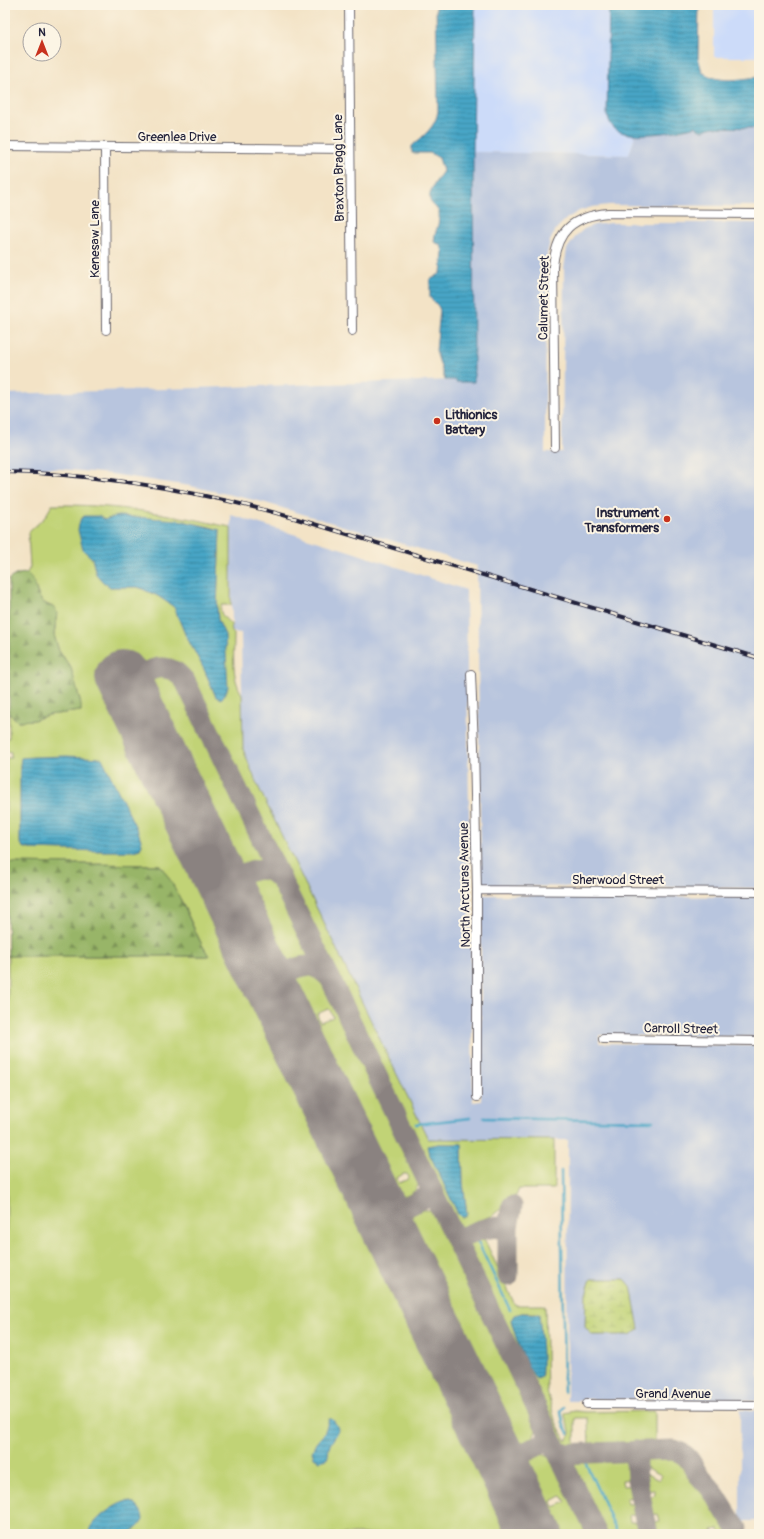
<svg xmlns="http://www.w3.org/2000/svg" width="764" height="1539" viewBox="0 0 764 1539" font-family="Pangolin,sans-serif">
  <defs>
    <pattern id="forest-firs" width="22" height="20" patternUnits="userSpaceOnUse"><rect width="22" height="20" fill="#98b567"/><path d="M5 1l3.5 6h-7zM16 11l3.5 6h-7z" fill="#7c9356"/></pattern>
    <pattern id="wetland-marsh" width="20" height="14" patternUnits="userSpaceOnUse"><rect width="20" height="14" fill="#c1d376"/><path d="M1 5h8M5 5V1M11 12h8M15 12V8" fill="none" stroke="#a6b567"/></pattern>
    <pattern id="water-rules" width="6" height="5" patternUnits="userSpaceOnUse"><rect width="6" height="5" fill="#47a6c6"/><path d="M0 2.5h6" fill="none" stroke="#3b87a2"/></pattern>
  </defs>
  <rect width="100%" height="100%" fill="#fcf5e5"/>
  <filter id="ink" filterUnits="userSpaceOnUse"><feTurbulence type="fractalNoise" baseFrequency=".025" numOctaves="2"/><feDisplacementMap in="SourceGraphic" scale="8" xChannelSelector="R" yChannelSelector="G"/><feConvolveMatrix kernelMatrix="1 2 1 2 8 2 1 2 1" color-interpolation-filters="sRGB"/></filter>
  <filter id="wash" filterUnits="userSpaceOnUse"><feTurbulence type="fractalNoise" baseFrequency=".012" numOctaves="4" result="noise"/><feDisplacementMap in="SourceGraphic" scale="16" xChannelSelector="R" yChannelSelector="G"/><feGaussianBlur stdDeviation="0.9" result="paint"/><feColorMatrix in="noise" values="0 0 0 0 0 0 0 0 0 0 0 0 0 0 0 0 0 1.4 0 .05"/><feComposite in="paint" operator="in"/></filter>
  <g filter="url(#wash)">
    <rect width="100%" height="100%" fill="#f3e3c6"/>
    <!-- built -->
    <path fill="#ccdbf9" d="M475 5H609L607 116 623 133 636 134 629 155 473 152Z
      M714 5H759V57H714Z"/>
    <!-- industrial -->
    <path fill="#b8c5de" d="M696 126 699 130H704L713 127 759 128V206L609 205 592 207 579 211 566 219 556 229 550 241 547 254 546 269 545 452H562L564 268 567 249 577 235 584 229 594 225 610 223H759V888L481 886 477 566 259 501 190 486 111 474 51 468 5 466V394L455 380 456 382H474L473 152 629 155 636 134 679 131Z
      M231 515 349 551 466 590 473 1102 481 1101V895L759 897V1037L599 1035V1043L759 1046V1401L583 1399V1401H567L568 1140 428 1139 288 850 256 782 243 749 241 633 232 632Z
      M740 1410H759V1521H740Z"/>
    <!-- green -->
    <path fill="#c1d376" stroke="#727a58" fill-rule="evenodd" d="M52 505C97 504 142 510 186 518 201 520 216 525 231 527V605H222C217 612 226 620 231 624L232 632 234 634C234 653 231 678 242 694L243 749 256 782 428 1139 554 1140V1189H519L516 1196 492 1216 483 1219 469 1228 463 1229 456 1226 188 675C185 672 182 669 179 666 158 652 128 673 108 682L521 1534H5L8 956H209L202 945 181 900 160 865 6 863V758H11V752L6 751V738H9V713L18 721 34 720 48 715 81 711 71 668 59 651 54 635 57 613 55 608C51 606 46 604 43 602 34 593 38 583 27 573L30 567 28 533 45 517ZM104 520C142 517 183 518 220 530L217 607 218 620 225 635 216 697 204 669 185 634 174 607 158 596 138 587H110L96 574 92 558ZM20 765 139 834 142 844 140 849 132 851H104L29 849 23 847 20 842ZM439 1144H462L463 1183 467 1213 458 1214 428 1151V1146Z
      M163 672 174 677 179 682 266 861C252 861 243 864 230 870L144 690C143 676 151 673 163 672Z
      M258 877H264L277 885 314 958H298L278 967 242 894C243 883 248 879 258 877Z
      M307 973H314L325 980 421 1179C414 1198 403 1200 386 1192L292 997C292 985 295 977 307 973ZM328 1009 330 1010 333 1017 320 1022 317 1014ZM403 1174H407L409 1177 408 1179 399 1183 397 1178Z
      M422 1210H430L437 1214 538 1423C536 1442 520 1447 505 1438L406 1233C406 1221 409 1214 422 1210Z
      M480 1237 484 1238 515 1305H544L545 1307 547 1391 555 1420 566 1441C576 1430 564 1425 565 1413L575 1411 586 1412 655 1411V1441L649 1447 589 1448 588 1418H575V1449L568 1447 558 1441 468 1254V1248L470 1242ZM522 1313H537L539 1314 542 1375H534C524 1357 516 1340 511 1320Z
      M540 1454 549 1456 556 1461 591 1534H551C545 1522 522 1482 524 1471 525 1461 532 1457 540 1454ZM561 1496 563 1497 566 1502 554 1507 552 1501Z
      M662 1454 679 1457 685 1462 697 1479 709 1493 727 1520 741 1534H720L719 1529 713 1530 714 1534H662L661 1531 650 1533 649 1523 660 1521 658 1514 648 1516 647 1515 644 1498 655 1495 654 1490 643 1491 640 1471 659 1480 661 1475 640 1464 638 1457 639 1455Z
      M628 1455 631 1459 633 1479 622 1480 623 1486 635 1485 637 1497 626 1498 627 1504H638L639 1513 629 1515 630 1522H641L642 1529 632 1531V1534H603L575 1475V1464L579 1459 583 1457Z"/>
    <!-- forest -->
    <path fill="url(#forest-firs)" stroke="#5d6c51" d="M27 573C38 583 34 593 43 602 46 605 51 606 55 608L57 613 54 635 59 651 71 668 81 704V711L48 715 34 720 18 721 9 713V579L17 574Z
      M6 863 160 865C182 893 190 928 209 956H8Z"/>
    <!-- wetland -->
    <path fill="url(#wetland-marsh)" stroke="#727a58" d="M591 1279H625L631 1286 639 1329 630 1335H592L585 1327 586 1294Z"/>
    <!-- water -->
    <path fill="url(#water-rules)" stroke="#346480" d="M436 5H475L473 152 474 382H456V380H445L436 351 440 310 438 306 430 298V280L441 273 443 252 441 245 434 242C434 233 439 226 439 218 440 211 437 209 433 205 423 196 438 179 443 171L439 158 430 153H412V146C423 136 436 127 438 111Z
      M609 5H699L698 57 702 72C720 84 738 79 759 77V128L713 127 704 130H699L696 126C679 131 626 142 613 127 610 124 609 119 607 116Z
      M84 516H100L104 520 118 516 179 520 220 530 217 607 218 620 225 635 228 687 225 695 221 699 216 697 204 669 185 634 174 607 158 596 138 587H110L103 582 96 574 92 558 83 550 78 530 80 520Z
      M67 756 102 758 139 834 142 844 140 849 132 851H105L29 849 23 847 20 842V765L21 758 34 757Z
      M439 1144H462L463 1183 467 1214 465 1217H461L458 1214 428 1151 427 1146Z
      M522 1313 539 1314C540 1325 545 1371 540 1378L536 1379C524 1362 516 1340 511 1320L514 1315Z
      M329 1419H332C344 1432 335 1434 330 1445 328 1450 329 1454 327 1459L320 1461 314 1457 312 1452 316 1443 324 1434Z
      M127 1501C136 1503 143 1510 143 1520 134 1539 107 1534 89 1534 90 1521 115 1504 127 1501Z"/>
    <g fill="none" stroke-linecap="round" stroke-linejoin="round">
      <!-- stream -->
      <path stroke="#47a6c6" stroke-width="2.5" d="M484 1118 653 1121
        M416 1124 470 1118
        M561 1171 564 1392
        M478 1242 510 1310
        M564 1407 561 1411 563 1423 568 1433
        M586 1464 618 1534"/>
      <!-- taxiway -->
      <path stroke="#8a8280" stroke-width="21" d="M135 704C135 698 134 690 137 685 143 669 162 663 176 672 179 674 182 678 185 681L282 881
        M231 903C232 897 233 890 235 884 241 871 261 865 273 873 276 875 279 879 282 882L330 978 597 1534
        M280 1004C280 995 279 986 283 978 290 968 306 963 318 968 322 970 326 975 330 978
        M383 1219 434 1193
        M508 1227 512 1206
        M456 1240C477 1231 484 1226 508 1227V1276
        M635 1451 637 1479 648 1534
        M559 1454 674 1450C689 1455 690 1461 697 1473 702 1480 709 1485 713 1492 722 1504 727 1517 737 1528
        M502 1464 551 1439"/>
      <!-- runway -->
      <path stroke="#8a8280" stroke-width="54" d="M122 677 536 1534"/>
    </g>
  </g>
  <g filter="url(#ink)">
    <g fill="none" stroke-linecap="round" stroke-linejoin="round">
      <defs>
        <path id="minor" d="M349 5 352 331
          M5 146 350 149
          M105 148 106 330
          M555 448 553 267C556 231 573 216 608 213L759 214
          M471 674 474 747 477 890V1097
          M477 890 759 892
          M603 1039 759 1041
          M587 1404 759 1405"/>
      </defs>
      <!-- minor casing -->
      <use href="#minor" stroke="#6b666c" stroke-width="10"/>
      <!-- minor -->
      <use href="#minor" stroke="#fff" stroke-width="8"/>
      <defs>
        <path id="rail" d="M5 472C104 474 199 491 294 518L759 658"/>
      </defs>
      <!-- rail casing -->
      <use href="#rail" stroke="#22223b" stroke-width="4"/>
      <!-- rail -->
      <use href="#rail" stroke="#fcf5e5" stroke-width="2.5" stroke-dasharray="8" stroke-linecap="butt"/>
    </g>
  </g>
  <!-- markers -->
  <g fill="#c8321e" stroke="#fcf5e5" stroke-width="1.5">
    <circle cx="437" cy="421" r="4"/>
    <circle cx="667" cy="519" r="4"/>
  </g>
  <g text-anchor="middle" stroke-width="4" stroke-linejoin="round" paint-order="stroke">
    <!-- street labels -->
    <g font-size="13" fill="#22223b" stroke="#fcf5e5">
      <text x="177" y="141">Greenlea Drive</text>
      <text transform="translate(338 168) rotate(-91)" y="5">Braxton Bragg Lane</text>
      <text transform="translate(94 239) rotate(-90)" y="5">Kenesaw Lane</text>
      <text transform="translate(543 298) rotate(-89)" y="5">Calumet Street</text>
      <text x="618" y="884">Sherwood Street</text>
      <text transform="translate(464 885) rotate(-91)" y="5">North Arcturas Avenue</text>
      <text transform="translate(681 1028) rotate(1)" y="5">Carroll Street</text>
      <text x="673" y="1398">Grand Avenue</text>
    </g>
    <!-- poi labels -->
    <g font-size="13" font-weight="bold" fill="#22223b" stroke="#fcf5e5" text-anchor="start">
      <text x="445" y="419">Lithionics<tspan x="445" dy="15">Battery</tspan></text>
      <text x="659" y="517" text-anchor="end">Instrument<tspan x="659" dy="15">Transformers</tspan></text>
    </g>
  </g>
  <!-- margin -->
  <rect width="764" height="1539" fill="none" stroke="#fcf5e5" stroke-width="20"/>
  <!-- north arrow -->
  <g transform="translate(42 42)"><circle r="19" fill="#fcf5e5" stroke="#a5a1a1"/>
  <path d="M0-3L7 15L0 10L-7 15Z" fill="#c8321e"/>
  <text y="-6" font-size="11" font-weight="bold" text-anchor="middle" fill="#22223b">N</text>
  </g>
</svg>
